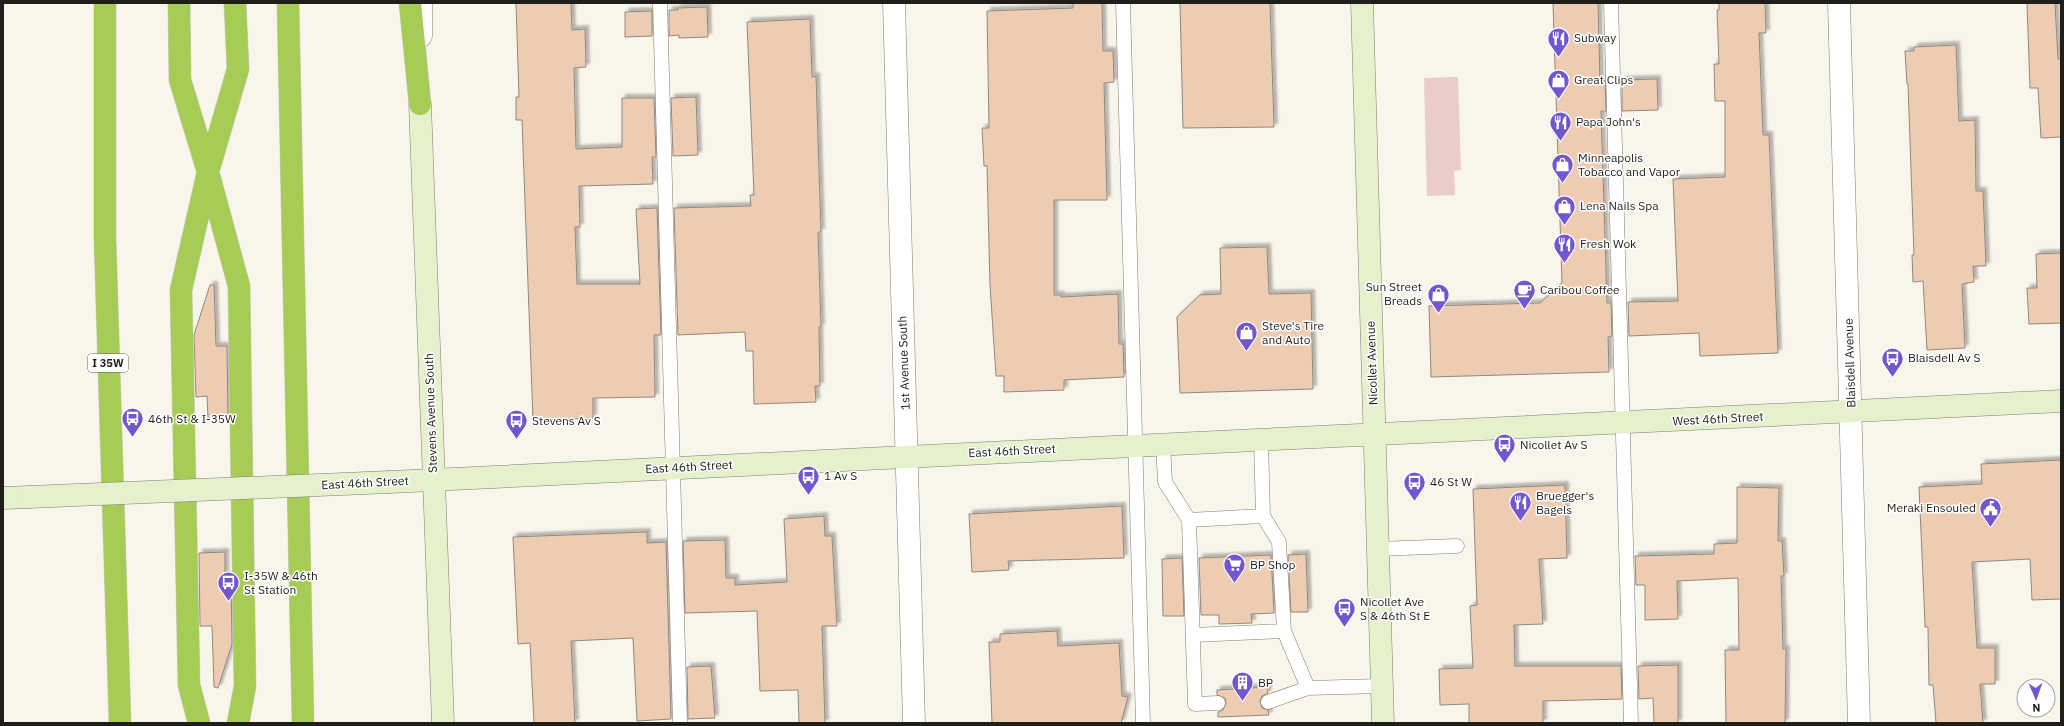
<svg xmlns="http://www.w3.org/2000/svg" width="2064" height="726" viewBox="0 0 2064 726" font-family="'IBM Plex Sans',sans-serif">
  <defs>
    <filter id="shadow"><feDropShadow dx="3.5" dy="-3.5" stdDeviation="1" flood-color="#0004"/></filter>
  </defs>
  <rect width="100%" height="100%" fill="#f8f5eb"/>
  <!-- green -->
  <path fill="#eaccc8" d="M1458 77 1461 170 1454 171 1455 195 1427 196 1424 78Z"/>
  <!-- building -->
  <path fill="#edccb2" stroke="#908882" filter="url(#shadow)" d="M516 3H571L572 30 585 29 586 67 574 68 576 149 622 147V98H654L656 157H652L653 184 579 186 580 227H575L577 284H640L636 209 657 208 661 335H654L655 397 593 398V418L533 421 522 120H516V97H519Z
    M1073 3H1102L1103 51H1113L1114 82 1104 83 1107 200H1054V295H1061V297L1118 294 1119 344H1123L1124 377 1064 380V390L1004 392V376H996L990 285 987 166H984L982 128H989L987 11 1073 8Z
    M1180 3H1270L1274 127 1183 128Z
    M1553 3H1598L1600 81H1605L1606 111H1601L1607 303H1611L1612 336 1608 337 1609 372 1431 377 1429 306 1540 303 1562 283Z
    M1719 3H1765L1766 33H1759L1763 135H1769L1778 353 1700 356 1699 333 1629 336 1628 302 1678 301 1673 179 1725 177V101H1715L1714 64H1719L1717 10H1719Z
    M2027 3H2055L2058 59H2061V137L2041 138 2038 88H2030Z
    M707 7 708 37 679 38V35L669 36V10H678L677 8Z
    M652 11V36L625 37V12Z
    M810 19 812 77 816 76 821 232H818L821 327H819L820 386H815L816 402 754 404 753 351H746L745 332 678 335 674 208 751 206 750 195H754L747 22Z
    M1956 45 1959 121 1975 120 1976 191H1983L1986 266H1973L1974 282 1962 284 1965 348 1927 350 1923 281 1913 282 1912 255H1914L1908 84H1907L1905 51H1914V47Z
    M1657 79 1658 110 1622 111V80Z
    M696 97 698 155 673 156 671 98Z
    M1267 247 1269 294 1311 293 1313 389 1180 393 1177 317 1200 295 1221 294 1220 248Z
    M2061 253V323L2029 324 2027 288H2037L2036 254Z
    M210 285H214L216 346H227L228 418H208L207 396 196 397 194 335Z
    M2061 460V599L2032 600 2030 559 1972 562 1977 648H1995V684H1980L1983 723H1936L1933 685H1929L1928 627H1925L1924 600 1919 487 1982 484 1981 464Z
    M1565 485 1567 558 1539 559 1543 624 1514 625 1515 666H1621L1622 699 1543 701V723H1469V704L1440 705 1439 669 1473 668 1470 606 1477 605 1473 489Z
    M1737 487 1779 488 1778 541H1782L1784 576H1781L1783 649H1786L1785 723H1726L1725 650H1739L1738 578 1677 581 1678 619 1645 620V585H1636L1635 556 1714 554V544L1737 543Z
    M1122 506 1124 558 1008 561 1009 570 972 572 969 514Z
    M824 516 825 536H832L837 626H822L825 723H799L798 690 760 691 757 611 685 613 683 541 725 540 726 578H735V585L787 582 784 519Z
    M647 532V543L666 542 671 719 637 721 633 638 571 641 575 723H534L530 643 518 644 513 537Z
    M225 552V576H231L232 644 218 688 214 687 212 626H200L199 553Z
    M1306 554 1308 612H1291L1288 555Z
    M1271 555 1274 613 1251 614 1252 623 1219 624V615H1201L1199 558Z
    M1182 558 1184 616H1163L1162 559Z
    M1057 631 1058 646 1119 643 1122 696 1128 697 1121 723H992L989 642H1000V634Z
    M1678 665V723H1654L1653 698 1639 699 1638 666Z
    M711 666 715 718 688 719 687 667Z
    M1267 687 1268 693 1262 696 1260 701 1262 708 1268 710 1269 715 1218 717V712L1223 710 1226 703 1225 698 1217 695V690Z"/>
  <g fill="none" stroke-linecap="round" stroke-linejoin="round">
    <defs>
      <path id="lane" d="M660 3 680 723
        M1123 3 1143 723
        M1611 3 1631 723
        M1261 439 1263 516 1279 542 1284 631 1308 688
        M1163 444 1165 482 1189 520 1195 704 1218 703
        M1189 520 1263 516
        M1377 549 1457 546
        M1193 635 1284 631
        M1268 702 1308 688 1381 686"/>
      <path id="street" d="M894 3 914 723
        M1839 3 1859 723
        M421 36V3"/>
      <path id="secondary" d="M1362 3 1383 723
        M420 104 443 723
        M390 482 2061 401
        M3 498 29 497"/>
      <path id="highway" d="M105 3V240L120 723
        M179 3 180 80 208 172 239 286 245 686 238 723
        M288 3 303 723
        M410 3 420 104
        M199 723 189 685 181 290 208 172 238 69 235 3"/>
    </defs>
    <!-- lane casing -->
    <use href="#lane" stroke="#807d75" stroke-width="15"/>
    <!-- street casing -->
    <use href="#street" stroke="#807d75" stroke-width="23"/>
    <!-- secondary casing -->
    <use href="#secondary" stroke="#807d75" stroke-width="23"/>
    <!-- highway casing -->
    <use href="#highway" stroke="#d2d2d1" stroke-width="23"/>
    <!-- lane -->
    <use href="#lane" stroke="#fff" stroke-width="14"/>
    <!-- street -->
    <use href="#street" stroke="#fff" stroke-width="22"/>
    <!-- secondary -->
    <use href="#secondary" stroke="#e5f0cc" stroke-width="22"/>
    <!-- highway -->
    <use href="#highway" stroke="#a7cc56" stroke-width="22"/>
    <defs>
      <path id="secondary-bridge" d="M29 497 390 482"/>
    </defs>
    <!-- secondary-bridge casing -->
    <use href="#secondary-bridge" stroke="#807d75" stroke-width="23" stroke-linecap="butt"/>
    <!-- secondary-bridge -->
    <use href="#secondary-bridge" stroke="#e5f0cc" stroke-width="22"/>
  </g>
  <!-- icons -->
  <defs>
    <symbol id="restaurant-pin" viewBox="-11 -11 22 30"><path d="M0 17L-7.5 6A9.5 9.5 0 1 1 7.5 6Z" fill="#7256d0" stroke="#fff"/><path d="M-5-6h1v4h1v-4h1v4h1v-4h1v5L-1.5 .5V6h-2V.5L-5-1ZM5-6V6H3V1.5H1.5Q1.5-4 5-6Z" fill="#fff"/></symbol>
    <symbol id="shop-pin" viewBox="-11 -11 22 30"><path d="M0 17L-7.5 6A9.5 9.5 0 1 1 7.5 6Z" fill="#7256d0" stroke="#fff"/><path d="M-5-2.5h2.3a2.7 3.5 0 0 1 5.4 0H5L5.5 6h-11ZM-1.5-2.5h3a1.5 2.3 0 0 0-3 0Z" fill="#fff"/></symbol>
    <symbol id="cafe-pin" viewBox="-11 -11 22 30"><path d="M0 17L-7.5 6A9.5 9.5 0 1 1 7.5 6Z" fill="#7256d0" stroke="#fff"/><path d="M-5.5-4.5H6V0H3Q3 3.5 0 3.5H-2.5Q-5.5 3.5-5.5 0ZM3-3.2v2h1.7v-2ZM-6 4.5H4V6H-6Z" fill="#fff"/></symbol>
    <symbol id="bus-pin" viewBox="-11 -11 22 30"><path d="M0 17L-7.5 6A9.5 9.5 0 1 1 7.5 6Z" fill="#7256d0" stroke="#fff"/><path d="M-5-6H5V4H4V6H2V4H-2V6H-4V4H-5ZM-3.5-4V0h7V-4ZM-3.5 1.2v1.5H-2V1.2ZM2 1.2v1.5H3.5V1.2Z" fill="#fff"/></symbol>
    <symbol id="civic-pin" viewBox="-11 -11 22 30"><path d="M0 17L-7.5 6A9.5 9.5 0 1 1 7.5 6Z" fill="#7256d0" stroke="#fff"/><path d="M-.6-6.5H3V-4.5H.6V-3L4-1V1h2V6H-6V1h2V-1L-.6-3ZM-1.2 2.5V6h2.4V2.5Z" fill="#fff"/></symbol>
    <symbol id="supermarket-pin" viewBox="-11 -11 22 30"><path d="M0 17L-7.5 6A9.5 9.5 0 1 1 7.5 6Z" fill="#7256d0" stroke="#fff"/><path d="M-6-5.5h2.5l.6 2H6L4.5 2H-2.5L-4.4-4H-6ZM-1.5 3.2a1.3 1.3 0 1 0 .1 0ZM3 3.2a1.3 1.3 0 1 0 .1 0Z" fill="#fff"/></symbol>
    <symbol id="building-pin" viewBox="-11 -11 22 30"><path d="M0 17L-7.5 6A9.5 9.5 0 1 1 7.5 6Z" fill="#7256d0" stroke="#fff"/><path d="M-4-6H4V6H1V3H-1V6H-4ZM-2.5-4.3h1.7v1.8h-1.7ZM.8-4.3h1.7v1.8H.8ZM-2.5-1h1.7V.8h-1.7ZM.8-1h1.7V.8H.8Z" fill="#fff"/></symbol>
  </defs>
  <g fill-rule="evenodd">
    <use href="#restaurant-pin" x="1546" y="26" width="25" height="34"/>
    <use href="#shop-pin" x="1546" y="68" width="25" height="34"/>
    <use href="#restaurant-pin" x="1548" y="110" width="25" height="34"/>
    <use href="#shop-pin" x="1550" y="152" width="25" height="34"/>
    <use href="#shop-pin" x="1552" y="194" width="25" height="34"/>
    <use href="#restaurant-pin" x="1552" y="232" width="25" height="34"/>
    <use href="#cafe-pin" x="1512" y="278" width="25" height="34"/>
    <use href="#shop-pin" x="1426" y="282" width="25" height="34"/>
    <use href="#shop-pin" x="1234" y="320" width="25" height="34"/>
    <use href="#bus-pin" x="1880" y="346" width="25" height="34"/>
    <use href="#bus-pin" x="120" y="406" width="25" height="34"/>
    <use href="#bus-pin" x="504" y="408" width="25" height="34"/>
    <use href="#bus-pin" x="1492" y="432" width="25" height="34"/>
    <use href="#bus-pin" x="796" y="464" width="25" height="34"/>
    <use href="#bus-pin" x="1402" y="470" width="25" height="34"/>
    <use href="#restaurant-pin" x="1508" y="490" width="25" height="34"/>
    <use href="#civic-pin" x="1978" y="496" width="25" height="34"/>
    <use href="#supermarket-pin" x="1222" y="552" width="25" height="34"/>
    <use href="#bus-pin" x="216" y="570" width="25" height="34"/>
    <use href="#bus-pin" x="1332" y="596" width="25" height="34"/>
    <use href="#building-pin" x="1230" y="670" width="25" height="34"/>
  </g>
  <g text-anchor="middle" stroke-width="3" stroke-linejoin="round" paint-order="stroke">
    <!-- shield labels -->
    <rect fill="#fff" stroke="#62625f" stroke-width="1" x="88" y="354" width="40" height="18" rx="3"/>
    <g font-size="11" font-weight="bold" fill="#1f1e1a">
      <text x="108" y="367">I 35W</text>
    </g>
    <!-- poi labels -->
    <g font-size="12" fill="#1f1e1a" stroke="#fff" text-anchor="start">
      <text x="1574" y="42">Subway</text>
      <text x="1574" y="84">Great Clips</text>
      <text x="1576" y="126">Papa John's</text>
      <text x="1578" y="162">Minneapolis<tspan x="1578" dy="14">Tobacco and Vapor</tspan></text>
      <text x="1580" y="210">Lena Nails Spa</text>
      <text x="1580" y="248">Fresh Wok</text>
      <text x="1422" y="291" text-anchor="end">Sun Street<tspan x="1422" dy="14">Breads</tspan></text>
      <text x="1540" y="294">Caribou Coffee</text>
      <text x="1262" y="330">Steve's Tire<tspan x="1262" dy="14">and Auto</tspan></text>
      <text x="1908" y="362">Blaisdell Av S</text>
      <text x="148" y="423">46th St &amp; I-35W</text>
      <text x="532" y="425">Stevens Av S</text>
      <text x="1520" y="449">Nicollet Av S</text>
      <text x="824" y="480">1 Av S</text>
      <text x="1430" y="486">46 St W</text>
      <text x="1536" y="500">Bruegger's<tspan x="1536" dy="14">Bagels</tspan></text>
      <text x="1976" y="512" text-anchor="end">Meraki Ensouled</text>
      <text x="1250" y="569">BP Shop</text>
      <text x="244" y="580">I-35W &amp; 46th<tspan x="244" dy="14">St Station</tspan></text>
      <text x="1360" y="606">Nicollet Ave<tspan x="1360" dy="14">S &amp; 46th St E</tspan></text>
      <text x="1258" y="687">BP</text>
    </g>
    <!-- street labels -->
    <g font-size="12" fill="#1f1e1a" stroke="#fff">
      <text transform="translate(904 363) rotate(-92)" y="4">1st Avenue South</text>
      <text transform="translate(1372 363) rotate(-92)" y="4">Nicollet Avenue</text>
      <text transform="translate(1850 363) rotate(-92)" y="4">Blaisdell Avenue</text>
      <text transform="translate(431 413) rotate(-92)" y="4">Stevens Avenue South</text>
      <text transform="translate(1718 419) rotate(-3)" y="4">West 46th Street</text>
      <text transform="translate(1012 451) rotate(-3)" y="4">East 46th Street</text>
      <text transform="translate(689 467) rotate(-3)" y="4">East 46th Street</text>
      <text transform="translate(365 483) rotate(-3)" y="4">East 46th Street</text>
    </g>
  </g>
  <!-- border -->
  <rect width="2064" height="726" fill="none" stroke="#1f1e1a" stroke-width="8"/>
  <!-- north arrow -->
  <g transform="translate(2036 698) rotate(178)"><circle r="19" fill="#ffffff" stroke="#a5a5a3"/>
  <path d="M0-3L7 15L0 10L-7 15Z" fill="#7256d0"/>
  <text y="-6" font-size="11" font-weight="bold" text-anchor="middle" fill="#1f1e1a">N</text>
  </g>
</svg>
